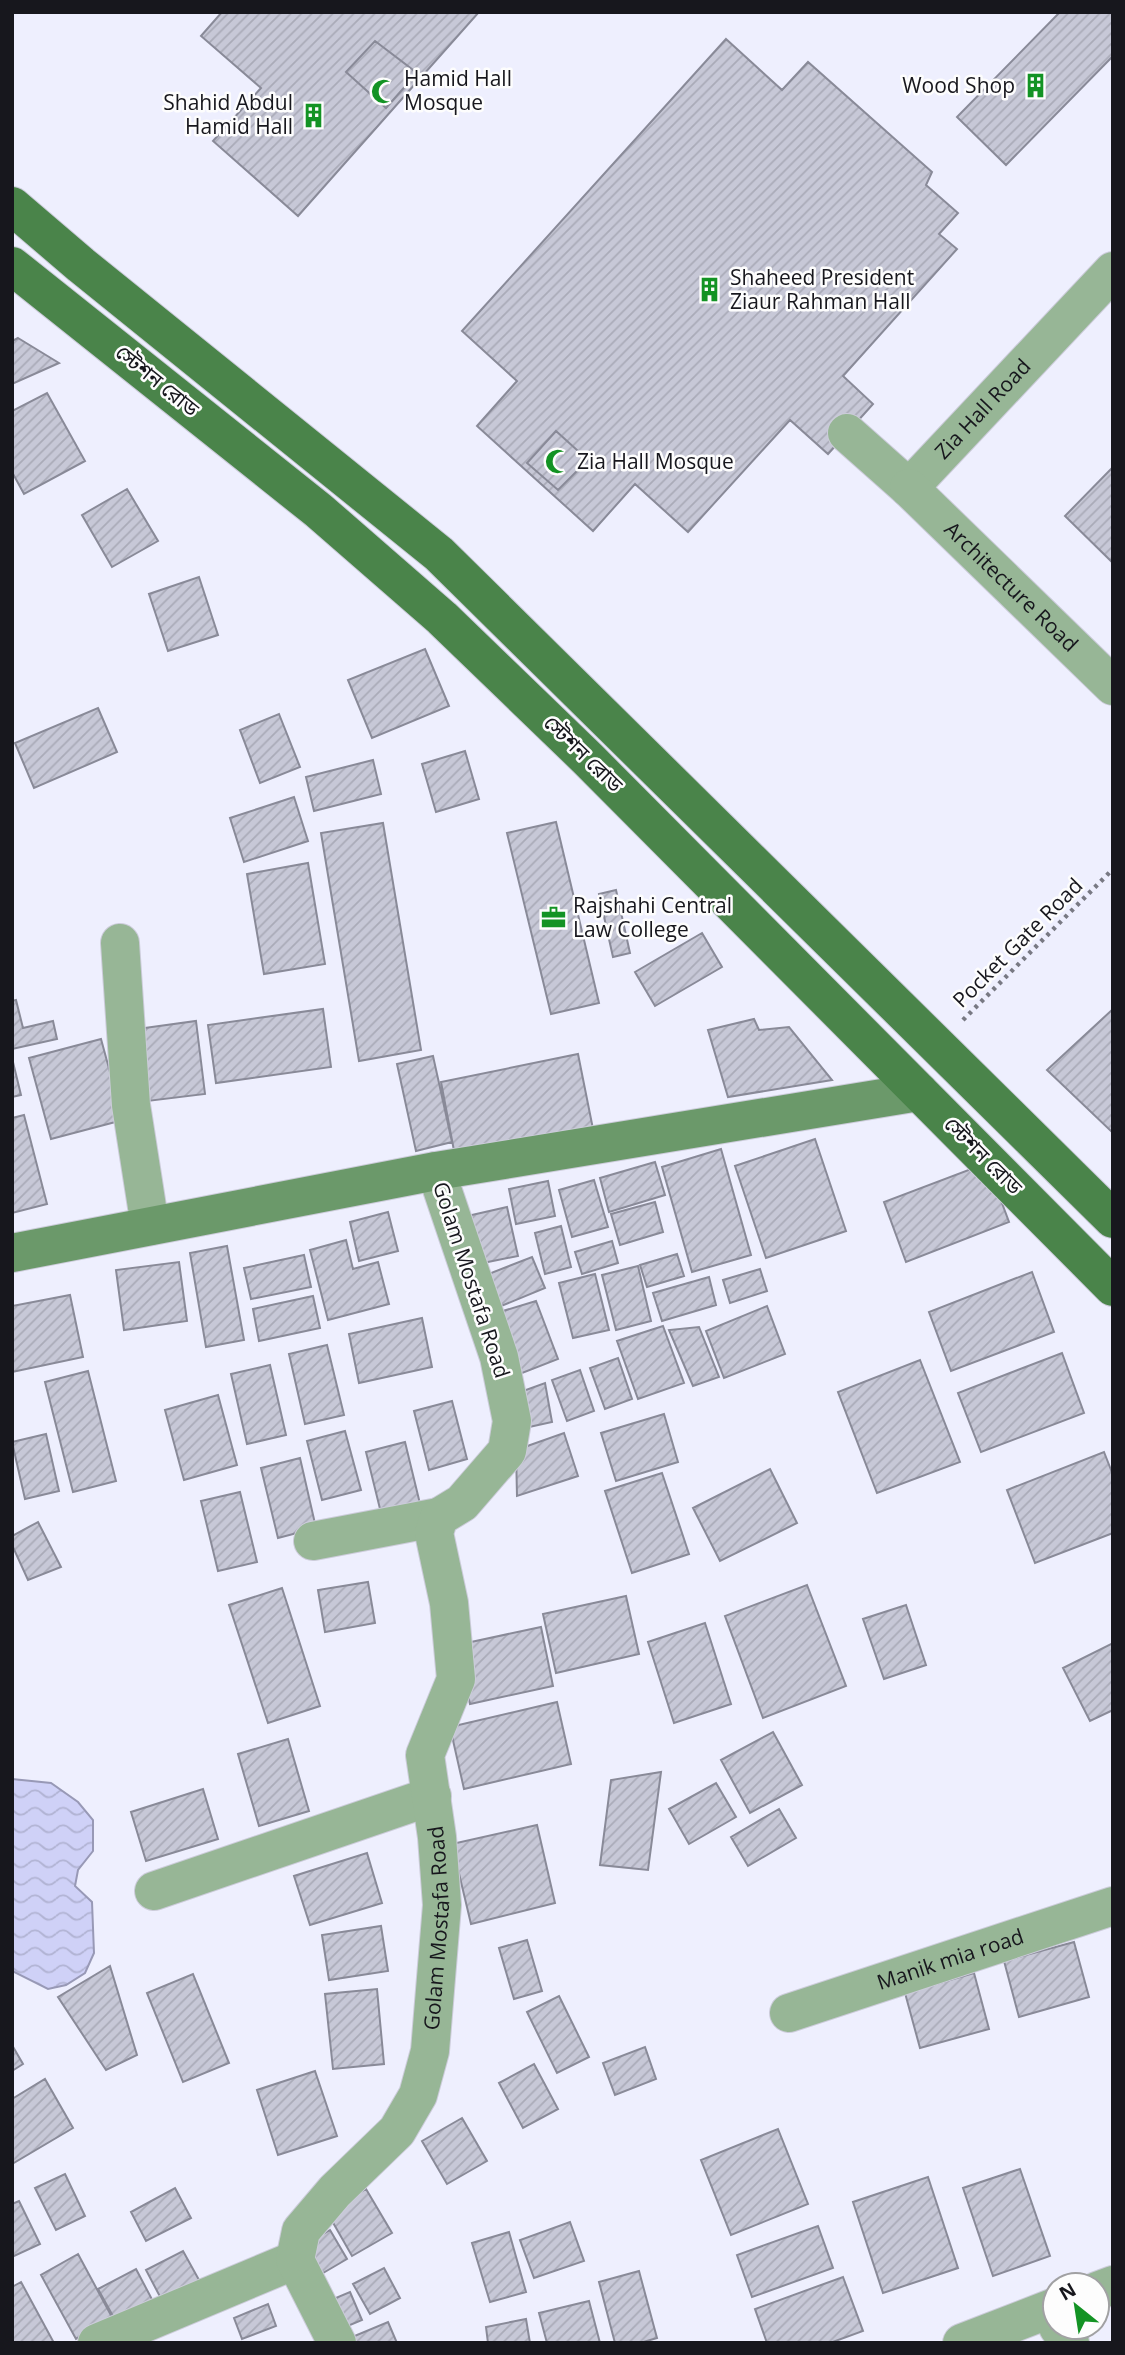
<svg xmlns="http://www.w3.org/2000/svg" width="1125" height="2355" viewBox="0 0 1125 2355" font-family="'Open Sans','Noto Sans Bengali',sans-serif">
  <defs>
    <pattern id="water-waves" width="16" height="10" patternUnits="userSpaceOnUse" patternTransform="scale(1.75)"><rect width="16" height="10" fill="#cfd1f7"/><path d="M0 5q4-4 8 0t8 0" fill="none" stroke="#b1b3d3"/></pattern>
    <pattern id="building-hatch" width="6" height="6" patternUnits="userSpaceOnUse" patternTransform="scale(1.75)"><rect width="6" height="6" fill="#c7c8d7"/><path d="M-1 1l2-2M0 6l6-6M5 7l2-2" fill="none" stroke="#aaabb8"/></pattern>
  </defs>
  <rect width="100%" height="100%" fill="#eeeffe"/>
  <!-- water -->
  <path fill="url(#water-waves)" stroke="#9899b6" stroke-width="2" d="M12 1779 51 1783 78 1802 93 1820V1851L78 1870 75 1886 92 1902 94 1953 85 1973 66 1985 48 1989 12 1971Z"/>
  <!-- building -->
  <path fill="url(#building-hatch)" stroke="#898a98" stroke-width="2" d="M222 12H479L298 216 213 141 261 88 201 36Z
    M1060 12H1113V56L1006 165 957 117Z
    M726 39 782 90 808 62 932 172 926 185 958 213 939 234 957 249 843 376 873 404 828 454 790 420 688 532 635 484 593 531 477 426 517 381 462 331Z
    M375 41 417 73 386 108 346 72Z
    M18 338 59 363 12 384V341Z
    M47 393 85 461 24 494 12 472V411Z
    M556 431 588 460 558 490 527 463Z
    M1113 467V563L1065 516Z
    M127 489 158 541 112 567 82 515Z
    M199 577 218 635 168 651 149 594Z
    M425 649 449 706 372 738 348 680Z
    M98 708 117 752 34 788 15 743Z
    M279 714 300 767 260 783 240 730Z
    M465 751 479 799 436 812 422 764Z
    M373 760 381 794 314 811 306 777Z
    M294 797 308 841 244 862 230 818Z
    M556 822 599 1003 551 1014 507 833Z
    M383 823 421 1050 359 1061 321 833Z
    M308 863 325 964 264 974 247 874Z
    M616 890 630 953 613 957 599 894Z
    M702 933 722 967 655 1006 635 972Z
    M16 1000 23 1028 53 1021 57 1039 12 1049V1001Z
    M323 1009 331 1067 216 1083 208 1025Z
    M1113 1009V1133L1047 1070Z
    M754 1019 759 1030 789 1027 832 1080 728 1097 708 1030Z
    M196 1021 205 1094 123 1104 115 1032Z
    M101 1039 123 1120 51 1139 29 1058Z
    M578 1054 593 1129 455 1156 441 1082Z
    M433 1056 452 1142 416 1151 397 1064Z
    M12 1058 21 1095 12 1097Z
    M24 1115 47 1204 12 1213V1118Z
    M815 1139 846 1231 766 1258 735 1166Z
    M721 1149 751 1255 692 1272 662 1167Z
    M655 1162 665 1195 609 1212 600 1178Z
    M987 1163 1009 1222 906 1262 884 1202Z
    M594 1180 608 1227 572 1237 559 1190Z
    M548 1181 555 1216 516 1224 509 1189Z
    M655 1202 663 1232 620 1245 611 1214Z
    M507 1207 518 1256 473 1265 463 1217Z
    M388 1212 398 1251 359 1261 350 1222Z
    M561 1226 571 1267 545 1274 535 1233Z
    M346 1240 353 1269 378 1262 389 1304 328 1320 310 1250Z
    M612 1241 618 1263 582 1274 575 1252Z
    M227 1246 244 1340 206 1347 190 1253Z
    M677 1254 684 1276 647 1287 640 1265Z
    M304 1255 311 1287 251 1299 244 1268Z
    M532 1257 545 1288 494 1309 481 1277Z
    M179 1262 187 1321 124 1330 116 1270Z
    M638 1266 651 1321 616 1330 602 1275Z
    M760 1269 767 1291 730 1303 723 1280Z
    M1032 1272 1054 1332 951 1371 929 1312Z
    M595 1274 609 1330 573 1338 559 1283Z
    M709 1277 716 1305 662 1321 653 1293Z
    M70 1295 83 1357 12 1372V1306Z
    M313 1296 320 1328 259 1341 253 1309Z
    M536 1301 558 1359 517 1375 493 1314Z
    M767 1306 785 1354 724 1378 706 1331Z
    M422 1318 432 1367 359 1383 349 1334Z
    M663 1326 684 1383 638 1399 617 1341Z
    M699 1327 719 1377 693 1386 669 1330Z
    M327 1345 344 1415 305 1424 289 1354Z
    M1062 1353 1084 1413 981 1452 958 1393Z
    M618 1358 632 1399 605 1409 590 1368Z
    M920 1360 960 1462 877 1493 838 1392Z
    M270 1365 286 1435 247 1444 231 1374Z
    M580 1370 594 1411 567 1421 552 1380Z
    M88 1371 116 1481 73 1492 45 1382Z
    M545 1383 552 1422 520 1429 515 1394Z
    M218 1395 237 1465 184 1480 165 1410Z
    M452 1401 467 1459 429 1470 414 1411Z
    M664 1414 678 1462 616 1481 601 1433Z
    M345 1431 361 1490 322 1500 307 1441Z
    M564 1433 578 1476 517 1496 516 1450Z
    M46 1434 59 1491 25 1499 12 1442Z
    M405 1442 422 1512 383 1521 366 1452Z
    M1104 1452 1113 1475V1533L1035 1563 1007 1490Z
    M300 1458 316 1528 278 1538 261 1468Z
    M770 1469 797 1523 720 1561 693 1508Z
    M662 1473 689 1554 632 1573 605 1491Z
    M240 1492 257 1562 218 1571 201 1501Z
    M38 1522 61 1567 28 1580 12 1545V1536Z
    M368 1582 375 1623 325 1632 318 1590Z
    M807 1585 846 1686 763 1718 725 1616Z
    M282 1588 320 1706 268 1723 229 1605Z
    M626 1596 639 1654 556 1673 543 1614Z
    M906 1605 926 1665 884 1679 863 1619Z
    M705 1623 731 1704 674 1723 648 1642Z
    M541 1627 553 1686 470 1704 457 1645Z
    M1113 1643V1710L1090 1721 1063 1668Z
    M557 1702 571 1764 464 1789 450 1727Z
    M773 1732 802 1785 750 1813 721 1760Z
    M288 1739 309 1811 259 1826 238 1754Z
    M661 1772 648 1870 600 1865 611 1780Z
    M716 1783 736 1817 689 1844 669 1809Z
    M203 1789 218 1839 146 1861 131 1812Z
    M779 1809 796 1838 748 1866 731 1837Z
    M537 1825 555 1903 471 1924 452 1844Z
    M367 1853 382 1903 310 1925 294 1876Z
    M381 1926 388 1971 329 1980 322 1935Z
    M527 1940 542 1991 514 1999 499 1948Z
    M1074 1942 1089 1997 1019 2017 1004 1961Z
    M110 1966 137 2055 106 2070 58 1997Z
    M974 1973 989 2029 920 2048 905 1993Z
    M193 1974 229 2063 183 2082 147 1993Z
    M377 1989 384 2064 333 2069 325 1994Z
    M559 1996 589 2057 557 2073 527 2012Z
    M12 2045 23 2064 12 2071Z
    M645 2047 656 2079 615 2095 603 2063Z
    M534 2064 558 2109 523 2128 499 2083Z
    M315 2071 337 2136 278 2155 257 2090Z
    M45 2079 73 2128 12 2164V2099Z
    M462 2118 487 2161 447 2184 422 2141Z
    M778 2129 808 2204 731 2235 701 2160Z
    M1020 2169 1050 2256 993 2276 963 2188Z
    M65 2174 85 2216 56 2230 35 2188Z
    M928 2177 958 2268 883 2293 853 2202Z
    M175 2188 191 2218 146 2241 131 2212Z
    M366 2189 392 2233 352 2256 327 2212Z
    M19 2201 40 2244 12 2257V2204Z
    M570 2222 584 2261 534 2278 520 2240Z
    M818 2226 833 2268 752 2297 737 2255Z
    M330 2230 347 2259 318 2276 301 2247Z
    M509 2232 526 2292 490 2302 472 2243Z
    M183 2251 204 2289 166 2308 146 2270Z
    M78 2254 113 2319 76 2339 41 2275Z
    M384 2268 400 2298 370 2314 353 2284Z
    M136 2269 156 2307 119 2327 98 2289Z
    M639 2271 657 2338 640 2343H615L599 2282Z
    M843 2277 863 2331 830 2343H767L755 2309Z
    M21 2282 54 2343H12V2287Z
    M350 2292 362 2320 319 2338 307 2310Z
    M589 2301 600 2343H547L539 2313Z
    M268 2304 276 2326 242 2339 234 2318Z
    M526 2319 530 2343H488L486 2327Z
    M388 2322 397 2343H347L345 2340Z"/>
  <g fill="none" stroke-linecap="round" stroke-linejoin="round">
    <defs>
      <g id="minor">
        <path id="s1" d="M847 433 909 488 1113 271"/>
        <path id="s2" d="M909 488 1113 686"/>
        <path d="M120 943 131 1105 150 1226"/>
        <path d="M313 1541 439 1517"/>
        <path d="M154 1891 432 1796"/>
        <path id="s3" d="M789 2013 1113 1906"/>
        <path d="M1097 2291 1113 2285"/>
        <path d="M1058 2327 1070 2343"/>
        <path d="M97 2343 295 2260"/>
        <path d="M962 2343 1055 2307"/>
      </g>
      <g id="tertiary">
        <path id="s4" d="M337 2343 295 2260 301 2231 335 2191 397 2131 418 2095 430 2051 442 1905 437 1837 425 1755 456 1679 449 1603 434 1533 439 1517 462 1503 507 1451 512 1421 499 1357 436 1171"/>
      </g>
      <path id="secondary" d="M12 1253 436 1171 919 1092"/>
      <path id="primary" d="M12 206 81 265 439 554 1113 1219
        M12 266 318 510 442 618 588 759 1113 1287"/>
    </defs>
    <!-- minor casing -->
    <use href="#minor" stroke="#ccccda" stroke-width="40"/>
    <!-- tertiary casing -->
    <use href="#tertiary" stroke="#ccccda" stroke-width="40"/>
    <!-- secondary casing -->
    <use href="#secondary" stroke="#ccccda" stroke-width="40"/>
    <!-- primary casing -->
    <use href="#primary" stroke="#ccccda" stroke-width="40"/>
    <!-- path -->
    <path stroke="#787983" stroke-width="4.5" stroke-dasharray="3.5 5" stroke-linecap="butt" d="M963 1020 1113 869"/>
    <!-- minor -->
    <use href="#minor" stroke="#97b696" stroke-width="38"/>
    <!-- tertiary -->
    <use href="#tertiary" stroke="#97b696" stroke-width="38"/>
    <!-- secondary -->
    <use href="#secondary" stroke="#6b996a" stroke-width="38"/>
    <!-- primary -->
    <use href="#primary" stroke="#4a844a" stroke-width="38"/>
  </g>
  <!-- icons -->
  <defs>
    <symbol id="building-bare" viewBox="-9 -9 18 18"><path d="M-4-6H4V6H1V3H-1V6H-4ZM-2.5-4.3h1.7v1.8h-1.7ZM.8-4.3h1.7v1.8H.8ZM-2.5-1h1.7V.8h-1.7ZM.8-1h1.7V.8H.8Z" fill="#139324" stroke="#fdfdfd" stroke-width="2.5" paint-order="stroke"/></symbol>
    <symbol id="mosque-bare" viewBox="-9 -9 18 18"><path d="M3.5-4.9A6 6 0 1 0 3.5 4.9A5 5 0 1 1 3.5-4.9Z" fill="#139324" stroke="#fdfdfd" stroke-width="2.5" paint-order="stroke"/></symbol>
    <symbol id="office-bare" viewBox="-9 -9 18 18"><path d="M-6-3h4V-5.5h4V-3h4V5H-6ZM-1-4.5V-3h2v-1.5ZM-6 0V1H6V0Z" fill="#139324" stroke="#fdfdfd" stroke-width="2.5" paint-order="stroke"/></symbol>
  </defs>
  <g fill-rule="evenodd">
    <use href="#building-bare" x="1018" y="68" width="35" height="35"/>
    <use href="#mosque-bare" x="366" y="74" width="35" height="35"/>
    <use href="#building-bare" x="296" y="98" width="35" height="35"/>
    <use href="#building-bare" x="692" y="272" width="35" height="35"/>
    <use href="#mosque-bare" x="540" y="444" width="35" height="35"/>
    <use href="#office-bare" x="536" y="900" width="35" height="35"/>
  </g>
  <g text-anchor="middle" stroke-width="5" stroke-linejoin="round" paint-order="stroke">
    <!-- poi labels -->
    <g font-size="21" fill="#17171d" stroke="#fdfdfd" text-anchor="start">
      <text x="404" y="86">Hamid Hall<tspan x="404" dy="24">Mosque</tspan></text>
      <text x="1015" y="93" text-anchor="end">Wood Shop</text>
      <text x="293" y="110" text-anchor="end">Shahid Abdul<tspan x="293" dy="24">Hamid Hall</tspan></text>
      <text x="730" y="285">Shaheed President<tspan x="730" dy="24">Ziaur Rahman Hall</tspan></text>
      <text x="577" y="469">Zia Hall Mosque</text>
      <text x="573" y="913">Rajshahi Central<tspan x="573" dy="24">Law College</tspan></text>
    </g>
    <!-- street labels -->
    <g font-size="21" fill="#17171d" stroke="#fdfdfd">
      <text transform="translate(157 381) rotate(39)" y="7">স্টেশন রোড</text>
      <text dy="7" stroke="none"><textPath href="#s1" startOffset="191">Zia Hall Road</textPath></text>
      <text dy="7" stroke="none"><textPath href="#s2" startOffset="142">Architecture Road</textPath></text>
      <text transform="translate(583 754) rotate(44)" y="7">স্টেশন রোড</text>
      <text transform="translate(1018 943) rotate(-45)" y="7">Pocket Gate Road</text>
      <text transform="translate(983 1156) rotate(45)" y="7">স্টেশন রোড</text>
      <text transform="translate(471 1280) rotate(72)" y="7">Golam Mostafa Road</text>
      <text dy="7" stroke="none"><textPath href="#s4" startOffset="472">Golam Mostafa Road</textPath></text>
      <text dy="7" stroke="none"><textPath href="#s3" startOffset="170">Manik mia road</textPath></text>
    </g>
  </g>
  <!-- border -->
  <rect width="1125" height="2355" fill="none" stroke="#17171d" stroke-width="28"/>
  <!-- north arrow -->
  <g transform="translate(1076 2306) rotate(330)"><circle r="33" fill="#fdfdfd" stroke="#a1a1a3" stroke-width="2"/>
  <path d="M0-5L12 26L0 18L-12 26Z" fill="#139324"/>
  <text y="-10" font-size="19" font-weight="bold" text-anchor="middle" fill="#17171d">N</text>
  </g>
</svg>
